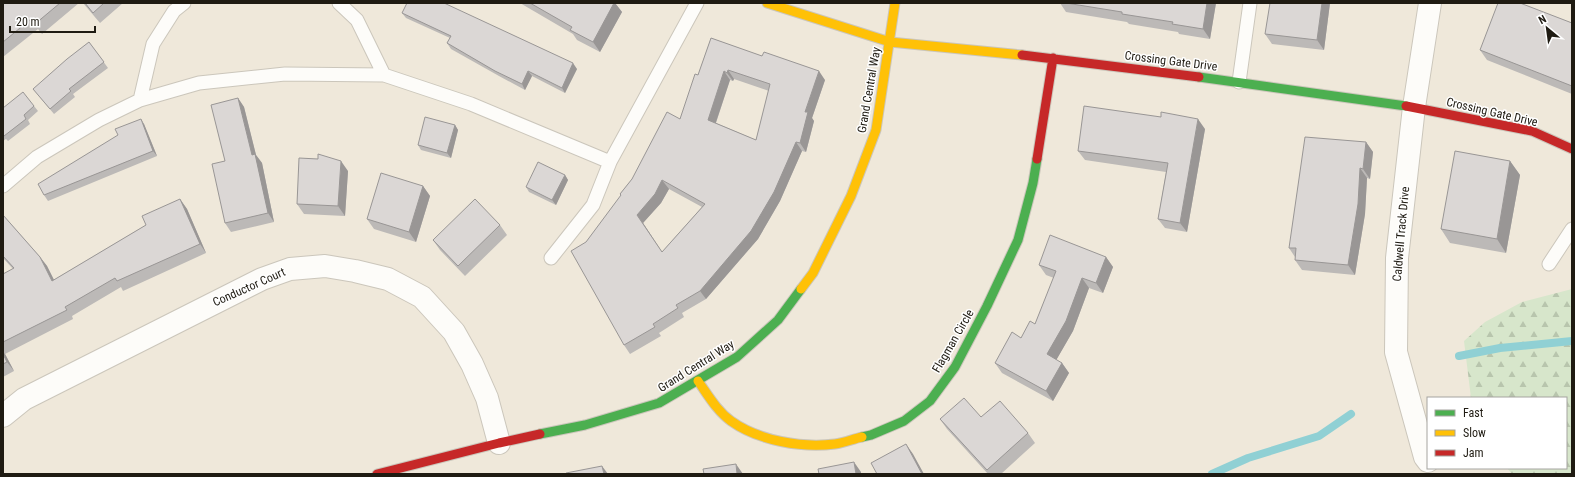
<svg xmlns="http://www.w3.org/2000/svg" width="1575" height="477" viewBox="0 0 1575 477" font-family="'Roboto Condensed',sans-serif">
  <defs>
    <pattern id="forest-firs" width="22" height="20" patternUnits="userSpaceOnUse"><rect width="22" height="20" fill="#d7e6cb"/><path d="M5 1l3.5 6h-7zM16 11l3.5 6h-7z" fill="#b8c5ad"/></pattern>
  </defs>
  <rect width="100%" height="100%" fill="#efe8da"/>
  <!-- forest -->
  <path fill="url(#forest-firs)" d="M1572 289V474H1512L1507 468H1566V398H1471L1464 341 1485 322 1522 302Z"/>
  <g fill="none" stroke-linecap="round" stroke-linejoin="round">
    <!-- stream -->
    <path stroke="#90d0d4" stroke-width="8" d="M1459 356 1500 348 1572 341
      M1212 474 1248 458 1319 436 1351 414"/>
    <defs>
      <path id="lane" d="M339 3 357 20 384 75
        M1239 82 1250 3
        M140 100 153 44 174 11 184 3
        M3 186 37 157 99 120 140 100 199 83 285 74 384 75 471 104 610 162
        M551 258 593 205 610 162 697 3
        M1549 264 1572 229"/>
      <path id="street" d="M3 416 24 399 262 279 290 269 325 266 355 271 388 279 422 297 454 332 472 364 487 398 499 443
        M1428 461 1425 457 1396 352 1397 258 1414 107 1430 3"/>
      <path id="fast" d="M1199 77 1406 106
        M540 434 585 425 659 403 737 357 778 320 801 289
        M862 437 871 435 904 421 930 401 955 367 987 306 1018 240 1033 183 1037 159"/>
      <path id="slow" d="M767 3 890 42 1022 55
        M801 289 813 273 851 196 876 130 895 3
        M698 381C708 395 717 411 731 421 759 441 802 448 835 444 844 443 853 439 862 437"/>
      <path id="jam" d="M1022 55 1199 77
        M1406 106 1532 131 1572 149
        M1037 159 1053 58
        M377 474 499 443 540 434"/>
    </defs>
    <!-- lane casing -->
    <use href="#lane" stroke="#cbc6bb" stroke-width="15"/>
    <!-- street casing -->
    <use href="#street" stroke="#cbc6bb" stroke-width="24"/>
    <!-- fast casing -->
    <use href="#fast" stroke="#cbc6bb" stroke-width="11"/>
    <!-- slow casing -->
    <use href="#slow" stroke="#cbc6bb" stroke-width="11"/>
    <!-- jam casing -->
    <use href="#jam" stroke="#cbc6bb" stroke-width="11"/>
    <!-- lane -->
    <use href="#lane" stroke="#fdfcf9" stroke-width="13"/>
    <!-- street -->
    <use href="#street" stroke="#fdfcf9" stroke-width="22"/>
    <!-- fast -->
    <use href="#fast" stroke="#4caf50" stroke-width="9"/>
    <!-- slow -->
    <use href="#slow" stroke="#ffc107" stroke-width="9"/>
    <!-- jam -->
    <use href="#jam" stroke="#c62828" stroke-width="9"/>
  </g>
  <!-- wall -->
  <path fill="#bcb9b7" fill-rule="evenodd" d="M3 3H79L42 34 38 29 3 57Z
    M83 3H123L100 23Z
    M520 3H615L622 12 600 52 577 40 573 34Z
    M1060 3H1216L1210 39 1179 34 1178 32 1129 24 1127 22 1066 12Z
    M1330 3 1324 50 1272 44 1265 34Z
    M402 13 577 69 565 93 532 76 525 90 499 76 451 49 447 43 450 38 406 18Z
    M1572 23V94L1487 60 1480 50Z
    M711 38 825 80 812 118 814 121 806 152 802 151 780 201 758 239 706 299 682 313 684 317 659 333 661 336 630 354 624 345 586 242 621 196 620 194 680 119 698 75ZM734 79 769 91 756 140 716 123 730 80 733 81ZM669 189 702 207 662 252 643 223 661 203Z
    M89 42 108 68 73 94 75 97 54 114 33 89Z
    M238 98 244 107 256 155 262 163 274 222 231 232 225 223V161Z
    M34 106 38 111 28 120 30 124 8 141 6 139 3 141V108Z
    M144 124 157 156 48 201 44 195Z
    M455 125 458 130 451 158 421 150 418 145Z
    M1205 129 1187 232 1165 228 1158 219 1166 172 1085 160 1078 151Z
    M1366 142 1373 152 1370 179 1367 178 1365 214 1355 275 1302 270 1295 260V257L1289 248Z
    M1510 161 1520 175 1506 253 1450 243 1441 229Z
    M348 171 345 216 304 214 297 204Z
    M565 175 568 180 556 205 529 192 526 187Z
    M423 186 430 196 416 242 374 229 367 219Z
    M180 199 187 209 206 253 123 291 121 287 72 316 73 319 5 354 14 371 3 377V274L13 269 3 258V215L40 257 47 266 54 280 146 225Z
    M500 225 507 235 465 276 440 250 433 240Z
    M1106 257 1113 267 1103 293 1089 288 1073 331 1056 360 1062 363 1069 373 1053 401 1002 373 995 363 1035 324 1054 278 1046 275 1039 265Z
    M981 417 1028 433 1035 443 1001 474H988L947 429 940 419Z"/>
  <!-- shaded-wall -->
  <path fill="#999695" d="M614 3H615L622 12 600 52 593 42Z
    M1207 3H1216L1210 39 1203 29Z
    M1322 3H1330L1324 50 1317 40Z
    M573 63 577 69 565 93 562 88Z
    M728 70 734 79 733 81 727 73Z
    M528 71 532 76 525 90 522 84Z
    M724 71 730 80 714 128 708 120Z
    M819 71 825 80 812 118 814 121 806 152 800 143 805 112Z
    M238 98 244 107 256 155 262 163 274 222 268 213 252 155Z
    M141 119 144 124 157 156 153 151Z
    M1198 119 1205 129 1187 232 1180 223Z
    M455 125 458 130 451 158 447 153Z
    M796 142 802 151 780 201 758 239 706 299 700 291Z
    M1366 142 1373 152 1370 179 1363 169Z
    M341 161 348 171 345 216 338 206Z
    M1510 161 1520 175 1506 253 1497 239Z
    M1360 168 1367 178 1365 214 1355 275 1348 265Z
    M565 175 568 180 556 205 552 200Z
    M662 180 669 189 661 203 643 223 668 261 637 215Z
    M423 186 430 196 416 242 409 232Z
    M180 199 187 209 206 253 200 244Z
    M40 257 47 266 59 290 52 281Z
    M1106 257 1113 267 1103 293 1096 283Z
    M1082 278 1089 288 1073 331 1054 364 1047 354Z
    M3 352 5 354 14 371 7 362 3 354Z
    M1062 363 1069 373 1053 401 1046 391Z
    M906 444 913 454 924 474H922Z
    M854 462 861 472V474H856Z
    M736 464 743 474H737Z
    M602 466 608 474H604Z"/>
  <!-- building -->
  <path fill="#dbd7d5" stroke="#999695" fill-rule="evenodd" d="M3 3H60L35 24 31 19 3 42Z
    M85 3H104L93 13Z
    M407 3H444L573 63 562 88 528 71 522 84 495 71 447 43 451 36 402 13Z
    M530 3H614L593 42 570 30 572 27Z
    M1066 3H1207L1203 29 1172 24 1173 22 1122 14V12Z
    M1270 3H1322L1317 40 1265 34Z
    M1498 3H1520L1572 23V86L1480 50Z
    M711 38 762 56 764 52 819 71 805 112H808L800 143 796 142 774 192 751 231 700 291 676 305 678 308 653 324 655 327 624 345 571 251 586 242 621 195 620 194 632 179 667 112 680 119 695 74 698 75ZM728 70 770 84 756 140 708 120 724 71 727 73ZM662 180 705 204 662 252 637 215 655 194Z
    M89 42 104 62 69 89 71 91 50 109 33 89 67 59Z
    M23 92 34 106 24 115 26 119 4 136 3 134V108Z
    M238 98 252 155 255 154 268 213 225 223 212 164 225 161 211 105Z
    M1084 106 1161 117V112L1198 119 1180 223 1158 219 1168 163 1078 151Z
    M425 117 455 125 447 153 418 145Z
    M141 119 153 151 44 195 38 184 118 135 115 129Z
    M1305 137 1366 142 1363 169 1360 168 1358 204 1348 265 1295 260 1296 248H1289Z
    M1455 151 1510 161 1497 239 1441 229Z
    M318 154 341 161 338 206 297 204 299 158 318 159Z
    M538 162 565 175 552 200 526 187Z
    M381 173 423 186 409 232 367 219Z
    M180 199 200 244 117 281 115 278 65 307 67 310 3 342V274L14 268 3 256V215L40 257 52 281 146 225 142 216Z
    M475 199 500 225 458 266 433 240Z
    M1050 235 1106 257 1096 283 1082 278 1066 321 1047 354 1062 363 1046 391 995 363 1012 332 1021 338 1030 321 1035 324 1056 271 1039 265Z
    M3 354 7 362 3 364Z
    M964 398 981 417 1000 401 1028 433 987 470 940 419Z
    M906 444 922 474H877L871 463Z
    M854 462 856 474H819L818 469Z
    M736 464 737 474H704L703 469Z
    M602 466 604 474H567L566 473Z"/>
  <g text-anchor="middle" stroke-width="3" stroke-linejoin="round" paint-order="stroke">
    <!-- street labels -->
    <g font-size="12" fill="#1f1b12" stroke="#fff">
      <text transform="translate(1171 61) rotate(7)" y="4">Crossing Gate Drive</text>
      <text transform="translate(869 90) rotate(-80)" y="4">Grand Central Way</text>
      <text transform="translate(1492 112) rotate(13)" y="4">Crossing Gate Drive</text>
      <text transform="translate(1401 234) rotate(-85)" y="4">Caldwell Track Drive</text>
      <text transform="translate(249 287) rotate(-24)" y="4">Conductor Court</text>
      <text transform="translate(953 341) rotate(-60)" y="4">Flagman Circle</text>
      <text transform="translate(696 366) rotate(-32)" y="4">Grand Central Way</text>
    </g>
  </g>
  <!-- border -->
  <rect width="1575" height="477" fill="none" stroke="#1f1b12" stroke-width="8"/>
  <!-- legend -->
  <rect x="1427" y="397" width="140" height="72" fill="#ffffff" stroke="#a5a4a0"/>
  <rect x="1435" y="410" width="20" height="6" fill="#4caf50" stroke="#a5a4a0"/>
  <text x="1463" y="417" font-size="12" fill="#1f1b12">Fast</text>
  <rect x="1435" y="430" width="20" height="6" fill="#ffc107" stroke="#a5a4a0"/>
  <text x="1463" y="437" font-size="12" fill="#1f1b12">Slow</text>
  <rect x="1435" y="450" width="20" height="6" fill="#c62828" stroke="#a5a4a0"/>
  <text x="1463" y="457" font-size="12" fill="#1f1b12">Jam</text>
  <!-- north arrow -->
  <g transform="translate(1547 28) rotate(331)" stroke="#ffffff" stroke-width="3" paint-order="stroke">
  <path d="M0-3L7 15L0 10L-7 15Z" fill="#1f1b12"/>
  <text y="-6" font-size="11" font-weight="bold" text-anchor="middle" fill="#1f1b12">N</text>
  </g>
  <!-- scale -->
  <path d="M10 26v6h85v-6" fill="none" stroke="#1f1b12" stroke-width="2"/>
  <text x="16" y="26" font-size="12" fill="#1f1b12" stroke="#ffffff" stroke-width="3" paint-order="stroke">20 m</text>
</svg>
